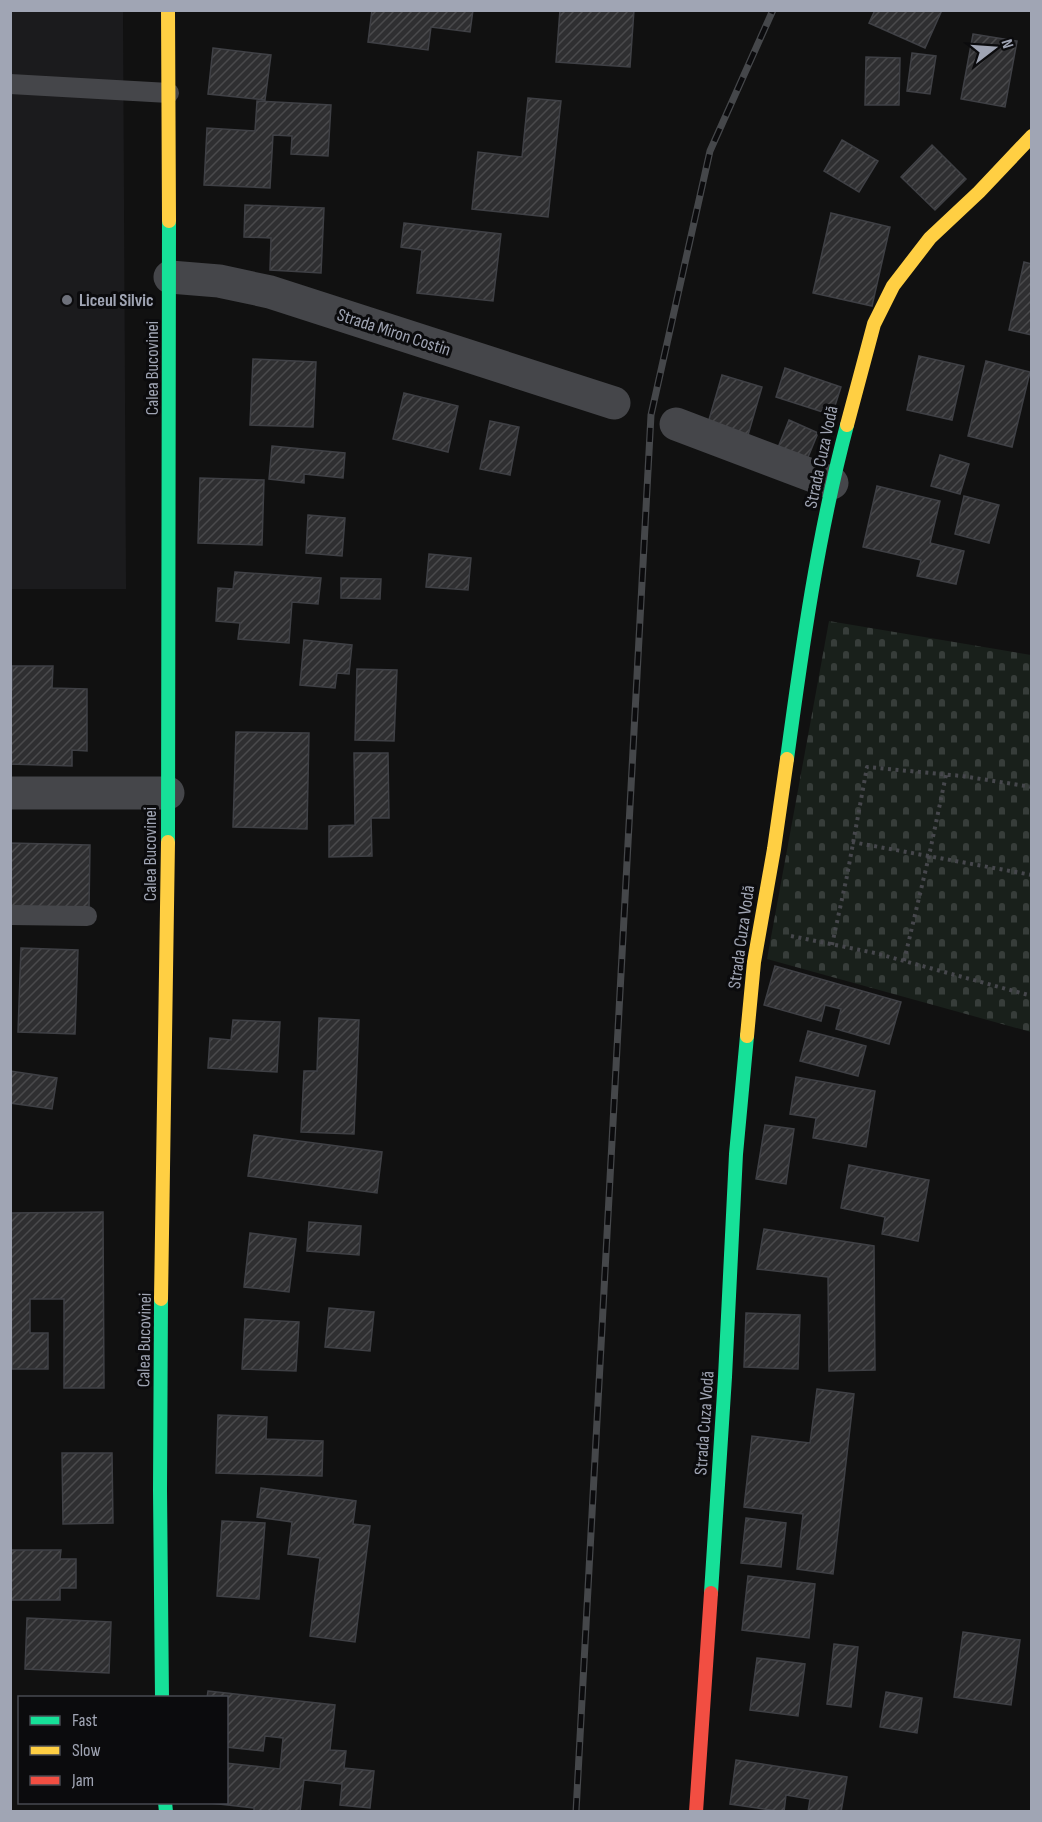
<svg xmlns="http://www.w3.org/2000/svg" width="1042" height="1822" viewBox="0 0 1042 1822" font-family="'Sofia Sans Condensed',sans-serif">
  <defs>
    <pattern id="cemetery-stones" width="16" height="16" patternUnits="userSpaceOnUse" patternTransform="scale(1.5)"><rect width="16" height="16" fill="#19201b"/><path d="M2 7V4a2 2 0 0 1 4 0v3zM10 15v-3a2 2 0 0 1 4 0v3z" fill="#373d3a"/></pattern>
    <pattern id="building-hatch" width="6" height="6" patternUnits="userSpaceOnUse" patternTransform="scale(1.5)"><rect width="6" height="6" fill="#2f2f31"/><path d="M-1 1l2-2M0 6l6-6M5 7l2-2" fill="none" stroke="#4a4a4c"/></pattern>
  </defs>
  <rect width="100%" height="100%" fill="#111"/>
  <!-- built -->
  <path fill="#1b1b1d" d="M10 11H123L126 589H11Z"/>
  <!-- cemetery -->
  <path fill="url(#cemetery-stones)" d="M829 621 1031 655V1032L767 959Z"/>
  <!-- building -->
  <path fill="url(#building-hatch)" stroke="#3f4045" stroke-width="1.5" d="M372 10H473L470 32 431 27 428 50 368 42Z
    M560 10H634L630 67 556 62Z
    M875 10H942L925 48 869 23Z
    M973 34 1017 41 1005 107 961 99Z
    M213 48 271 55 265 100 208 94Z
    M912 53 936 56 930 94 907 91Z
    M866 57 900 58 899 105H865Z
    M528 98 561 101 548 217 472 209 478 152 522 157Z
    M257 101 331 105 328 156 291 154 292 136 273 135 270 188 204 185 207 128 255 131Z
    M842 140 878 161 859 192 824 171Z
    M932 145 966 179 935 210 901 177Z
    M245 205 324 208 321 273 270 270 271 238 244 237Z
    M831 213 890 227 872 306 813 293Z
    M404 223 501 234 493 301 417 293 422 250 401 247Z
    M1024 262 1032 264V335L1009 330Z
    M919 356 964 366 952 420 907 410Z
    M253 359 316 362 313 427 250 425Z
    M986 361 1030 372 1012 447 968 436Z
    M785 368 841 387 832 415 776 397Z
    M722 375 762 387 748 435 708 423Z
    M404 393 458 406 448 452 393 439Z
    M789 420 818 433 806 462 777 450Z
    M490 421 519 427 510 475 480 469Z
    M272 446 345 453 343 478 304 474V483L269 479Z
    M940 455 969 464 960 494 931 486Z
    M200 478 264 480 262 545 198 543Z
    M877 486 940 501 930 543 964 551 956 584 917 576 921 560 863 547Z
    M964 496 999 505 989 543 955 534Z
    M308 515 345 518 342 556 306 553Z
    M429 554 471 558 468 590 426 587Z
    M235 572 321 578 318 604 292 602 289 643 238 639 240 623 216 621 218 588 233 589Z
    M341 578 381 579 380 599 341 598Z
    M304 640 352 645 349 674 337 673 335 688 300 685Z
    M12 666H53L52 688 87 689V751L72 750V766L10 764V687H12Z
    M357 669 397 670 394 741 355 740Z
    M236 732 309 733 307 829 233 827Z
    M354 753H388L389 818H371L372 856 329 857V826L355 825Z
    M10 843 90 845 89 908 10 906Z
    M21 948 78 950 75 1034 18 1032Z
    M775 966 901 1002 889 1044 836 1029 841 1009 825 1005 821 1021 764 1005Z
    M319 1018 359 1020 354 1134 301 1132 304 1071H317Z
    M233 1020 280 1022 277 1072 208 1068 210 1038 231 1040Z
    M808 1031 866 1046 858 1076 800 1061Z
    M10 1071 57 1078 52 1109 10 1103Z
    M796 1077 875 1091 866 1147 813 1138 816 1118 790 1114Z
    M765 1125 794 1129 786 1184 756 1179Z
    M254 1135 382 1152 377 1193 248 1176Z
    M849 1165 929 1180 918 1241 882 1234 885 1217 841 1208Z
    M103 1212 104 1388H64V1299H30V1333H48V1369H12L10 1213Z
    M309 1222 361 1226 359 1255 307 1251Z
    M764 1229 874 1246 875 1370 829 1371 828 1277 757 1269Z
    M250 1233 296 1239 289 1292 244 1287Z
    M329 1308 374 1312 370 1351 325 1347Z
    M746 1313 800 1315 798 1369 744 1367Z
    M245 1319 299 1322 296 1371 242 1369Z
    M817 1389 854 1394 833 1574 797 1569 803 1514 744 1507 752 1436 810 1443Z
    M218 1415 267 1417 266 1439 323 1441 322 1476 216 1473Z
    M62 1453H112L113 1523 63 1524Z
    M261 1488 356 1501 353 1524 370 1526 355 1642 310 1636 320 1558 288 1554 292 1522 257 1517Z
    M746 1518 786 1523 781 1567 741 1563Z
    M222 1521 265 1523 259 1599 217 1596Z
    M10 1550H61L60 1559H76V1588H60V1600H10Z
    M748 1576 815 1584 809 1638 742 1630Z
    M27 1618 111 1622 109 1673 25 1669Z
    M963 1632 1020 1640 1011 1705 954 1697Z
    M834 1644 858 1647 851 1707 827 1704Z
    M757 1658 805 1664 798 1716 750 1710Z
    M208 1691 335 1705 330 1750 346 1751 344 1768 374 1771 370 1808 340 1805 342 1784 304 1780 300 1812H254V1808L201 1802H226V1763L280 1769 283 1738 265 1736 263 1751 226 1747V1698H207Z
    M886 1692 922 1698 917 1733 880 1727Z
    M736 1760 847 1777 841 1812H808L810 1799 786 1795 784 1812 730 1804Z"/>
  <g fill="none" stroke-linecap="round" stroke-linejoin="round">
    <!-- path -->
    <path stroke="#46474c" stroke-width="4" stroke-dasharray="3 4.5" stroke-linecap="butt" d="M852 842 1032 875
      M791 936 875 953 1032 996
      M832 945 847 876 867 767 962 776 1032 787
      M904 961 929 856 946 775"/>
    <!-- lane -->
    <path stroke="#45464a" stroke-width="20" d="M10 84 169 93
      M10 915 87 916"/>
    <!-- street -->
    <path stroke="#45464a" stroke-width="33" d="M170 277 219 281 270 292 614 403
      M676 424 832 483
      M10 793H168"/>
    <!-- fast -->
    <path stroke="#16e098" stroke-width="14" d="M787 759C802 648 818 534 847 425
      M168 842 169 221
      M161 1299 160 1490 162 1698
      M711 1593 725 1377 736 1154 747 1036
      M165 1802 166 1812"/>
    <!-- slow -->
    <path stroke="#ffcf43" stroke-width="14" d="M168 10 169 221
      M847 425 874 324 893 286 930 238 979 192 1032 136
      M747 1036 754 962 774 849 787 759
      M161 1299 168 842"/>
    <!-- jam -->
    <path stroke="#f24e42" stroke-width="14" d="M696 1812 711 1593"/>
    <defs>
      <path id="rail" d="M576 1812 651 415 710 151 773 10"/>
    </defs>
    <!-- rail casing -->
    <use href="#rail" stroke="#45474a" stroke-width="7"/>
    <!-- rail -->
    <use href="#rail" stroke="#0b0b0d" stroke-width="4.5" stroke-dasharray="14" stroke-linecap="butt"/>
  </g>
  <!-- markers -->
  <circle fill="#6e717b" stroke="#0b0b0d" stroke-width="2" cx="67" cy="300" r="6"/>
  <g text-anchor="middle" stroke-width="6" stroke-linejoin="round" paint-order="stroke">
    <!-- poi labels -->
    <g font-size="18" font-weight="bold" fill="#a0a5b4" stroke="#0b0b0d" text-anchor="start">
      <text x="79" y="306">Liceul Silvic</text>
    </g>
    <!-- street labels -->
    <g font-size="18" fill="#a0a5b4" stroke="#0b0b0d">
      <text transform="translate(394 332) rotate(18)" y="6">Strada Miron Costin</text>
      <text transform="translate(152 368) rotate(-90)" y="6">Calea Bucovinei</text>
      <text transform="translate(821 457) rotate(-78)" y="6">Strada Cuza Vodă</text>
      <text transform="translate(150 854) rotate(-90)" y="6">Calea Bucovinei</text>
      <text transform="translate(741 937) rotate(-82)" y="6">Strada Cuza Vodă</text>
      <text transform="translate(144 1340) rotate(-89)" y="6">Calea Bucovinei</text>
      <text transform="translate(704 1423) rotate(-86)" y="6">Strada Cuza Vodă</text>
    </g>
  </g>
  <!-- border -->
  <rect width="1042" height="1822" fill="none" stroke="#a0a5b4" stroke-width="24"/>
  <!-- legend -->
  <rect x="18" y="1696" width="210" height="108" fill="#0b0b0d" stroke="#474950" stroke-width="1.5"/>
  <rect x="30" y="1716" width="30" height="9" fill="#16e098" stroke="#474950" stroke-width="1.5"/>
  <text x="72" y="1726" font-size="18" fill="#a0a5b4">Fast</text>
  <rect x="30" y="1746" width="30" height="9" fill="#ffcf43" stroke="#474950" stroke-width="1.5"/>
  <text x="72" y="1756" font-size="18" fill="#a0a5b4">Slow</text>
  <rect x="30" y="1776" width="30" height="9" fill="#f24e42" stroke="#474950" stroke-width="1.5"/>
  <text x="72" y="1786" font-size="18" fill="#a0a5b4">Jam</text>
  <!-- north arrow -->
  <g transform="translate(994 48) rotate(73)" stroke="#0b0b0d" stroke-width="4.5" paint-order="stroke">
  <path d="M0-4.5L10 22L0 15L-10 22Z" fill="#a0a5b4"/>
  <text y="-9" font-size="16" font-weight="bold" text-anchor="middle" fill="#a0a5b4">N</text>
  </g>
</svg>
